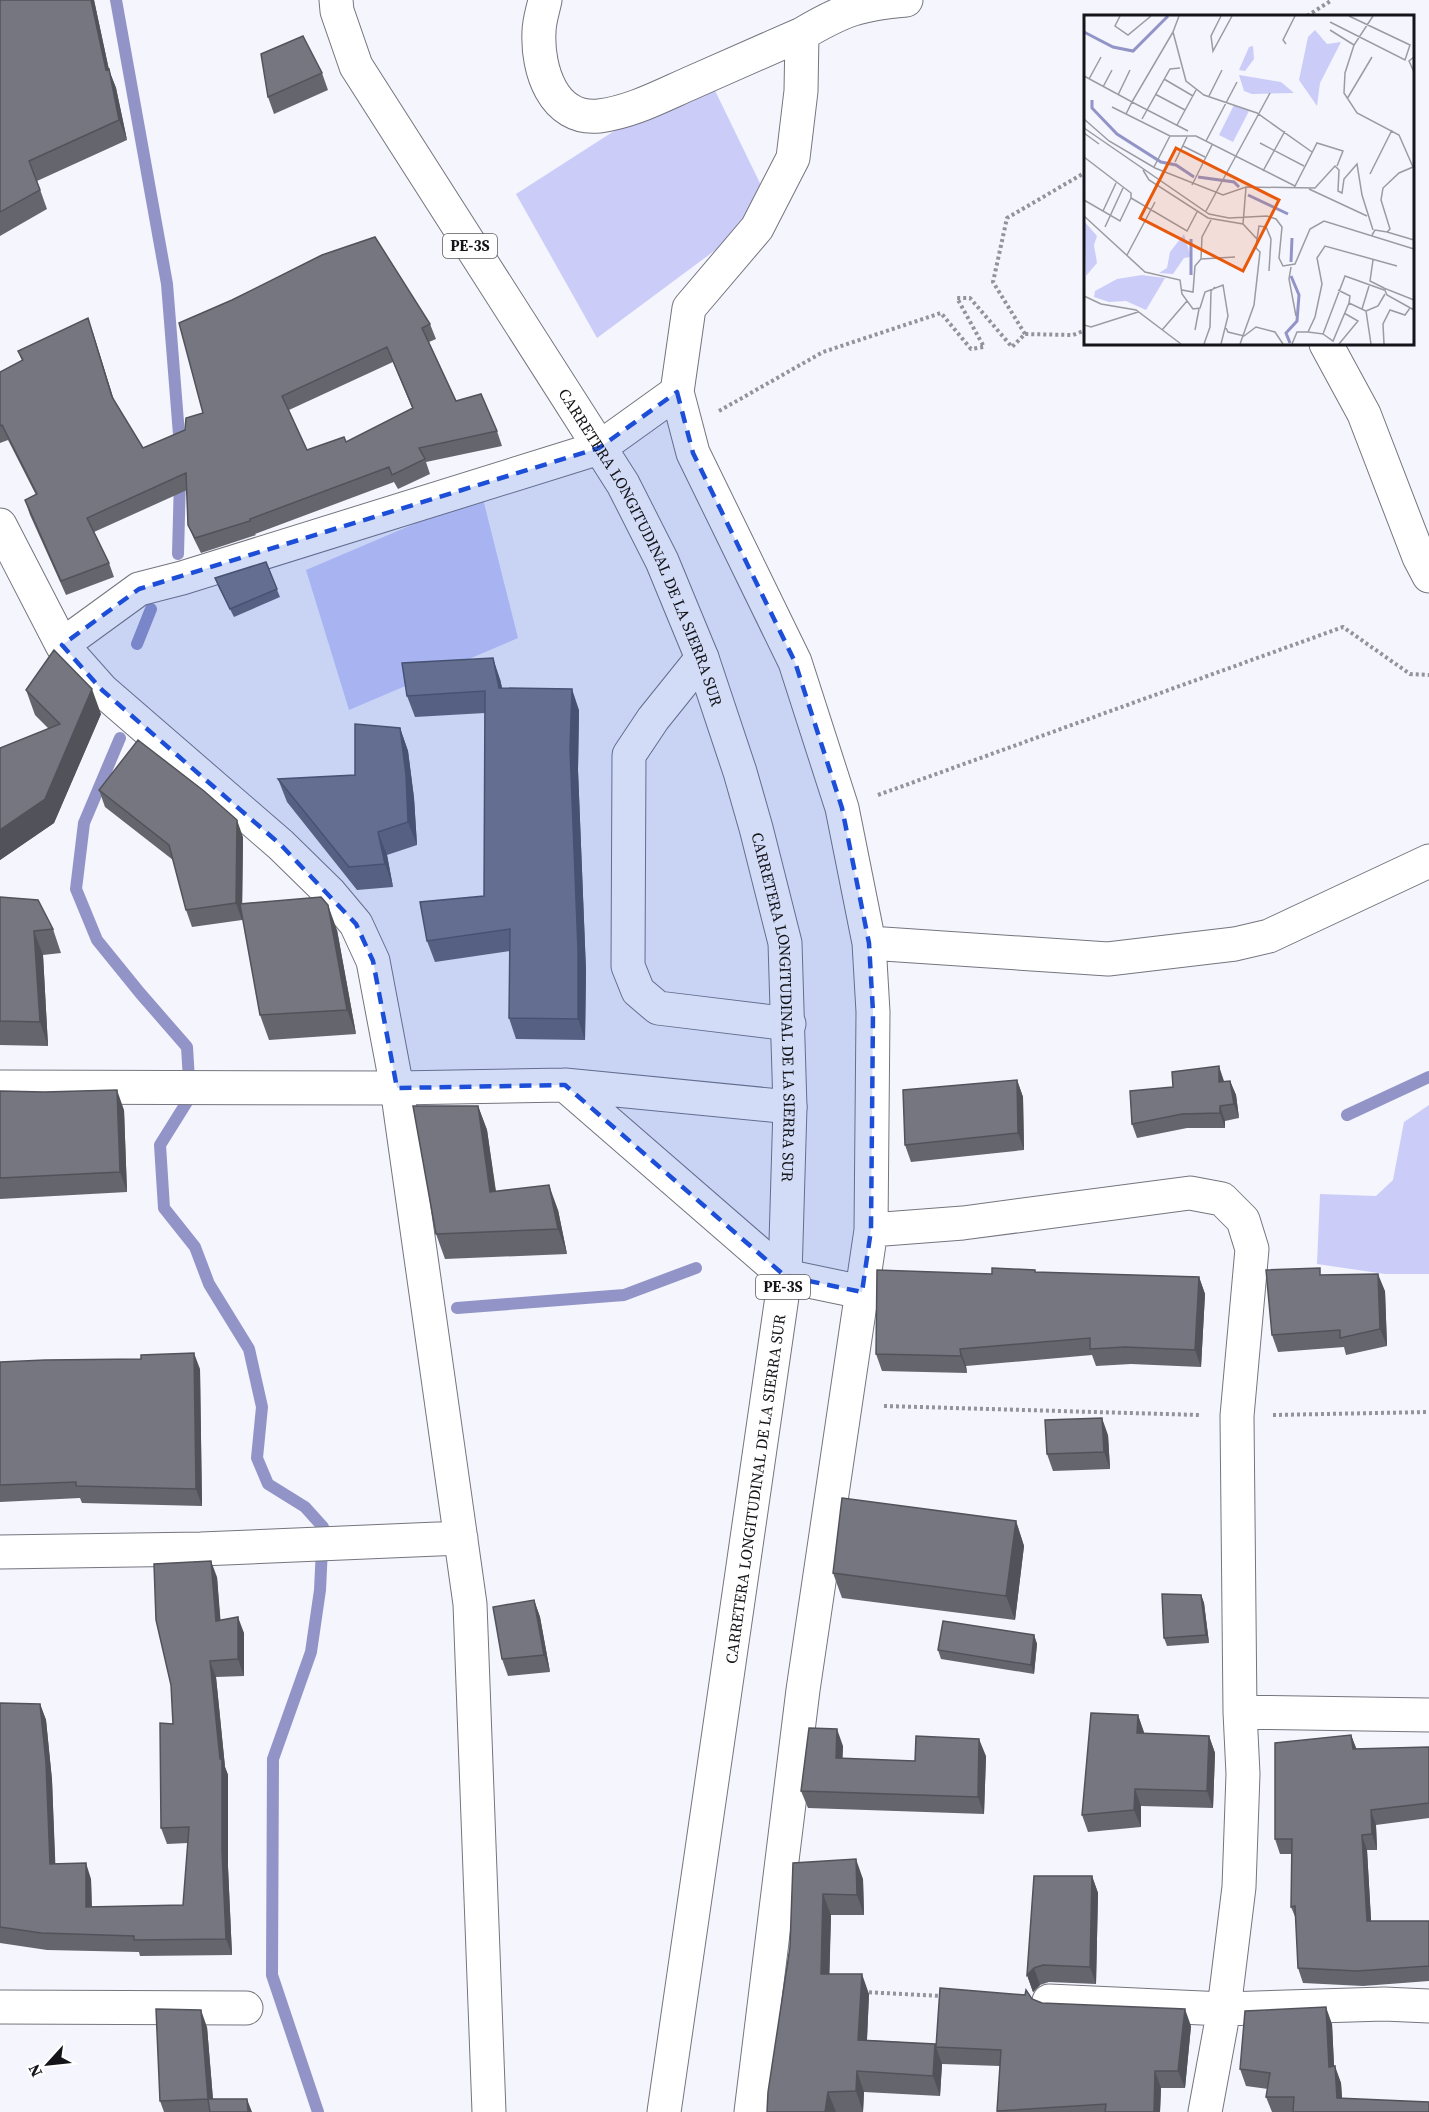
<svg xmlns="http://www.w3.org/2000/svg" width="1429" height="2112" viewBox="0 0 1429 2112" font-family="'Source Serif 4',serif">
  <rect width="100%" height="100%" fill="#f4f5fd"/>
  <!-- green -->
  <path fill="#cbcdf8" d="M706 72 772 208 597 338 516 194Z
    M482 495 518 638 349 710 306 570Z
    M1429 1105V1274H1385L1317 1264 1320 1194 1376 1196 1393 1180 1404 1122Z"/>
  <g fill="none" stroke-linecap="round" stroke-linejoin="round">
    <!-- stream -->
    <path stroke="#9294c7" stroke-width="12" d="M116 0 167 284 180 447
      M178 554 180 479
      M137 644 151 609
      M120 738 84 823 76 889 97 940 140 993 187 1047 190 1097 160 1145 164 1208 195 1247 209 1284 249 1349 262 1407 257 1458 268 1484 305 1507 323 1527 320 1590 311 1652 273 1759 272 1975 318 2112
      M1347 1115 1429 1077
      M457 1308 624 1295 696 1268"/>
    <defs>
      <path id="minor" d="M545 0C543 10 539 21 539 32 537 69 553 121 599 116 632 112 663 95 693 82 730 66 766 50 802 34L801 91 793 158 757 228 689 308 677 392 693 453 795 662 842 808 869 943 873 1012 871 1230 803 1690 751 2112
        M802 34C843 10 859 4 906 0
        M1326 344 1364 414 1419 557 1429 576
        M0 525 62 645 102 690 281 845 330 893 356 924 373 961 397 1088 470 1604 489 2112
        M62 645 139 589 182 578 599 448 677 392
        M702 658 653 719 629 755 628 966 638 991 658 1008 789 1024
        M869 943 1108 959 1235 944 1269 936 1429 861
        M565 1085 785 1276 862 1292
        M0 1087 397 1088 565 1085 790 1107
        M871 1230 963 1223 1190 1193 1222 1199 1243 1220 1252 1249 1237 1416 1240 1712 1243 1774 1239 1887 1224 2009 1205 2112
        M0 1552 201 1549 461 1538
        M1240 1712 1429 1715
        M1049 2001 1224 2009 1384 2004 1429 2006
        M0 2007 246 2008"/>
      <g id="highway">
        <path id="s1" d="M336 0 337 11 356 66 623 484 662 561 702 658 740 772 756 828 785 943 790 1107 785 1276 664 2112"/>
      </g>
    </defs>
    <!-- minor casing -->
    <use href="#minor" stroke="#74757e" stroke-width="35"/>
    <!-- highway casing -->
    <use href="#highway" stroke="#74757e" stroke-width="35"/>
    <!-- path -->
    <path stroke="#93939a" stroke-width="4" stroke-dasharray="3 3" stroke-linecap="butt" d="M1307 16 1332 0
      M1025 334 993 282 1007 218 1086 172
      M719 411 823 352 941 313 971 349 984 347 957 298H970L1012 347 1025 334 1073 335 1086 330
      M878 795 1343 627 1410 674 1429 675
      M884 1406 1200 1415
      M1273 1415 1429 1412
      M863 1992 942 1996"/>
    <!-- minor -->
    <use href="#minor" stroke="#fff" stroke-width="33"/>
    <!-- highway -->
    <use href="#highway" stroke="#fff" stroke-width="33"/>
  </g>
  <!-- wall -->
  <path fill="#65656e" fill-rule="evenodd" d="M0 0H94L109 70 116 88 127 140 37 181 47 209 0 236Z
    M322 73 328 90 274 114 268 97Z
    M430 324 436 339 429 342 456 401 497 431 502 446 426 462 430 474 398 489 394 482 255 534 256 535 201 553 194 539 188 525 187 490 94 532 109 563 114 577 66 595 30 515 25 500 36 495 8 440 0 443V372L22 361 18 351 93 333 114 400 143 448 185 430 203 413ZM393 362 412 408 346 442 307 450 289 410Z
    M266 562 280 597 234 617 218 586 215 578Z
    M500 679 502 688 579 710 578 770 586 971 585 1040 516 1039 509 1018 510 951 435 962 427 941 484 896 485 713 415 717 407 696Z
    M26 690 101 714 54 823 0 860V748L49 729 35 715Z
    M400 728 408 751 414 798 417 845 387 855 393 887 357 890 287 802 278 779 355 775Z
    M99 790 243 837 242 904 337 930 356 1034 269 1040 260 1015 242 915V920L192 927 186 910 173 860 105 807Z
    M0 897 53 929 61 953 43 955 48 1046 0 1045Z
    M1017 1080 1023 1097 1024 1150 911 1162 905 1145Z
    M1224 1081H1230L1236 1095 1239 1118 1225 1121V1128H1187L1137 1138 1132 1124Z
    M0 1091 124 1110 127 1192 0 1199Z
    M478 1106 487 1130 496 1191 558 1210 567 1254 445 1259 436 1234Z
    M1036 1272 1199 1277 1205 1294 1201 1367 1131 1364 1096 1366 1092 1355 966 1366 967 1373 882 1371 876 1354 992 1274Z
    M1322 1275 1385 1291 1387 1346 1346 1355 1344 1347 1278 1352 1272 1335Z
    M0 1362 200 1369 202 1506 82 1503 80 1498 0 1502Z
    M1108 1435 1110 1469 1053 1471 1047 1454Z
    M1016 1521 1024 1546 1015 1620 842 1598 833 1573Z
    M217 1577 220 1620 244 1633V1676L216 1677 225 1767 228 1775V1867L232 1955 140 1956 139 1952 47 1950 0 1943V1703L40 1704 46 1720 52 1780 55 1864 91 1879 92 1907 183 1905 188 1843 167 1844 161 1828 173 1724Z
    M1201 1595 1204 1603 1209 1643 1167 1646 1164 1638Z
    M534 1600 540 1617 550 1672 508 1676 502 1659Z
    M1034 1635 1037 1644 1034 1674 941 1659 938 1650Z
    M1138 1715 1144 1734 1209 1736 1215 1753 1213 1808 1141 1806V1827L1088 1832 1082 1815Z
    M1351 1735 1356 1749 1429 1747V1818L1376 1825 1377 1850H1367L1371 1921H1429V1981L1363 1986 1303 1983 1298 1968 1296 1919 1291 1907 1292 1854H1280L1275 1839Z
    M843 1746 842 1759 915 1761 986 1756 984 1814 808 1808 801 1791Z
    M793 1863 863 1879 864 1915H831L829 1974 869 1994 867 2040 935 2044 936 2047 1032 1999 1042 2003 1191 2026 1185 2088H1161L1160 2112H997L1000 2066 942 2064 940 2096 864 2092 863 2112H767L790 1947Z
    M1092 1876 1098 1893 1096 1984 1049 1982 1040 1985 1033 1992 1027 1975Z
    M1332 2024 1334 2066 1341 2083 1342 2098 1429 2112H1272L1266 2097 1268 2089 1246 2086 1240 2069Z
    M207 2027 213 2099 252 2112H164L160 2101Z"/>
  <!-- shaded-wall -->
  <path fill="#52535a" d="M91 0H94L109 70 116 88 127 140 119 120 106 70Z
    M88 318 93 333 117 411 112 397Z
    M493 658 500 679 507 709 499 688Z
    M92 689 101 714 54 823 0 860V830Z
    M572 689 579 710 578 770 586 971 585 1040 578 1019 570 749Z
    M400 728 408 751 414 798 417 845 408 822Z
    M237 820 243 837 242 920 236 903Z
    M378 832 387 855 393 887 385 864Z
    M328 905 337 930 356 1034 347 1010Z
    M34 931 43 955 48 1046 40 1022Z
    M1219 1066 1224 1081V1096L1219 1082Z
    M1017 1080 1023 1097 1024 1150 1018 1133Z
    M1230 1081 1236 1095 1239 1118 1234 1104Z
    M117 1090 124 1110 127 1192 120 1172Z
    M478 1106 487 1130 499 1216 490 1192Z
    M1220 1106 1225 1121V1128L1220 1113Z
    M549 1185 558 1210 567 1254 558 1229Z
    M1378 1274 1385 1291 1387 1346 1380 1329Z
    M1199 1277 1205 1294 1201 1367 1195 1350Z
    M960 1349 966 1366 967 1373 961 1356Z
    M194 1353 200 1369 202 1506 196 1489Z
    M1102 1418 1108 1435 1110 1469 1104 1452Z
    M1016 1521 1024 1546 1015 1620 1006 1596Z
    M211 1561 217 1577 222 1638 216 1621Z
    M1201 1595 1204 1603 1209 1643 1206 1635Z
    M534 1600 540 1617 550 1672 544 1655Z
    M238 1617 244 1633V1676L238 1659Z
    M1034 1635 1037 1644 1034 1674 1031 1665Z
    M210 1661 216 1677 225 1767 228 1775V1867L232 1955 226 1939 222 1851 220 1759Z
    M40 1704 46 1720 52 1780 56 1880 50 1864Z
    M1138 1715 1144 1732 1143 1750 1137 1733Z
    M837 1729 843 1746 842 1775 836 1758Z
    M1351 1735 1357 1750 1353 1749Z
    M1209 1736 1215 1753 1213 1808 1207 1791Z
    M979 1739 986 1756 984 1814 978 1797Z
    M1135 1789 1141 1806V1827L1134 1810Z
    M1371 1810 1376 1825 1377 1850 1372 1834Z
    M1362 1835 1367 1850 1372 1936 1367 1921Z
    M856 1859 863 1879 864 1915 857 1895Z
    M86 1863 91 1879 92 1923 86 1907Z
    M1092 1876 1098 1893 1096 1984 1090 1967Z
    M823 1894 831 1915 829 1994 821 1974Z
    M1034 1968 1040 1985 1033 1992 1027 1975Z
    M862 1974 869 1994 866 2060 858 2040Z
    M1326 2007 1332 2024 1335 2084 1329 2067Z
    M1185 2009 1191 2026 1185 2088 1178 2071Z
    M201 2010 207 2027 214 2112 208 2099Z
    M935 2044 942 2064 940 2096 933 2076Z
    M1335 2066 1341 2083 1343 2112 1337 2098Z
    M857 2071 864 2092 863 2112 856 2091Z
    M1155 2071 1161 2088 1160 2112H1154Z
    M828 2092 836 2112H825Z
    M247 2099 252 2112H248Z"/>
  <!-- building -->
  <path fill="#757680" stroke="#52535a" stroke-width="1.5" fill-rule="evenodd" d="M0 0H91L106 70 109 69 119 120 29 161 40 190 0 212Z
    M303 36 322 73 268 97 261 54Z
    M375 237 430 324 422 328 456 401 481 394 497 431 419 448 425 459 392 475 389 467 250 519V521L195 538 188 525 186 473 87 518 109 563 61 581 25 500 37 494 2 425 0 426V372L23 360 18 351 88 318 112 397 143 448 185 430 186 418 203 413 179 323 232 300 322 255ZM387 347 413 408 346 442 344 437 307 450 282 396Z
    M266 562 277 589 230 609 215 578Z
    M54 650 92 689 45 799 0 830V748L60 724 26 690Z
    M493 658 499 688 572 689 570 749 578 950V1019L509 1018 510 929 427 941 420 902 484 896 485 691 407 696 402 663Z
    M355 724 400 728 406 775 408 822 378 832 385 864 349 867 278 779 355 775Z
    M138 740 204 791 237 820 236 903 186 910 169 845 99 790Z
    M0 897 38 900 53 929 34 931 40 1022 0 1021Z
    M321 897 328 905 347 1010 260 1015 240 904Z
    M1219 1066V1082L1230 1081 1234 1104 1220 1106V1113L1182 1114 1132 1124 1130 1091 1173 1087 1172 1072Z
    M1017 1080 1018 1133 905 1145 903 1090Z
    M117 1090 120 1172 0 1178V1091L44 1092Z
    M413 1106H478L490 1192 549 1185 558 1229 436 1234Z
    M992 1268 1035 1270V1272L1199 1277 1195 1350 1125 1347 1090 1349V1338L960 1349 961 1356 876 1354 877 1270 992 1274Z
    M1320 1268V1275L1378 1274 1380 1329 1340 1338V1330L1272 1335 1266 1270Z
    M194 1353 196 1489 76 1486V1482L0 1485V1362L45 1360 141 1359V1355Z
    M1102 1418 1104 1452 1047 1454 1045 1420Z
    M842 1498 1016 1521 1006 1596 833 1573Z
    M211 1561 216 1621 238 1617V1659L210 1661 220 1759H222V1851L226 1939 134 1940V1936L41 1933 0 1927V1703L40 1704 46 1763 50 1864 86 1863V1907L183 1905 189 1827 161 1828 160 1723 173 1724 171 1685 156 1620 154 1564Z
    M1162 1594 1201 1595 1206 1635 1164 1638Z
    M534 1600 544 1655 502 1659 493 1607Z
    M943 1621 1034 1635 1031 1665 938 1650Z
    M1091 1713 1138 1715 1137 1733 1209 1736 1207 1791 1135 1789 1134 1810 1082 1815Z
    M809 1728 837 1729 836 1758 915 1761 916 1736 979 1739 978 1797 801 1791Z
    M1351 1735 1353 1749 1429 1747V1803L1371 1810 1372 1834 1362 1835 1367 1921H1429V1966L1357 1971 1298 1968 1295 1906 1291 1907 1292 1839H1275V1743Z
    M856 1859 857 1895 823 1894 821 1974H862L858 2040 935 2044 933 2076 857 2071 856 2091 828 2092 825 2112H767L768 2092 790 1947 793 1863Z
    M1034 1876H1092L1090 1967 1043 1965 1034 1968 1027 1975Z
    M940 1988 1025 1995 1026 1990 1032 1999 1042 2003 1185 2009 1178 2071H1155L1154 2112H1105L1106 2104 997 2111 1001 2050 936 2047Z
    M1326 2007 1329 2067 1335 2066 1337 2098 1429 2102V2112H1293L1294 2097H1266L1270 2073 1240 2069 1245 2011Z
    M156 2009 201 2010 208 2099 160 2101Z
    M208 2099H247L248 2112H210Z"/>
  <!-- marked area -->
  <path fill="#1d4ed8" fill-opacity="0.2" stroke="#1d4ed8" stroke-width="4.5" stroke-dasharray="12 8" stroke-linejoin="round" d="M677 392 693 453 795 662 842 808 869 943 873 1012 871 1230 862 1292 785 1276 565 1085 397 1088 373 961 356 924 281 845 102 690 62 645 139 589 599 448Z"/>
  <g text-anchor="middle" stroke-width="5" stroke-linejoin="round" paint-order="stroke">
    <!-- shield labels -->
    <g fill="#fff" stroke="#5b5b5e" stroke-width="1.5">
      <rect x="443" y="234" width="54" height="24" rx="4.5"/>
      <rect x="756" y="1275" width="54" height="24" rx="4.5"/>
    </g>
    <g font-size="15" font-weight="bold" fill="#151519">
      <text x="470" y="251">PE-3S</text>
      <text x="783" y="1292">PE-3S</text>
    </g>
    <!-- street labels -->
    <g font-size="16" fill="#151519" stroke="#fff">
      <text dy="6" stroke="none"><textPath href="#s1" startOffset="630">CARRETERA LONGITUDINAL DE LA SIERRA SUR</textPath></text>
      <text dy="6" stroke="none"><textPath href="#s1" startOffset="1116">CARRETERA LONGITUDINAL DE LA SIERRA SUR</textPath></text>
      <text transform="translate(755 1489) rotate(-82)" y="6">CARRETERA LONGITUDINAL DE LA SIERRA SUR</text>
    </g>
  </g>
  <!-- overview -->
  <g transform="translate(1084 15)">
    <rect width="330" height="330" fill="#f4f5fd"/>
    <path d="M231 15 243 29 257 27 236 68 233 91 215 65 224 22ZM169 31 170 44 161 56 155 55 165 32ZM155 60 197 67 210 78 168 79 160 76ZM150 90 165 96 149 127 135 120ZM0 206 13 221 10 230 13 248 2 261ZM100 219 107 242 100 243 89 259 75 258 83 253 86 237ZM58 260 81 263 62 295 42 286 25 287 10 282 11 276 33 264Z" fill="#cbcdf8"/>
    <path fill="none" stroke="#9294c7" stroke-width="3" d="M0 17 29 32 49 36 84 1M8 85V93L33 119 77 147 92 150 110 162M114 162 150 167 155 172M164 180 204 199M207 247 208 223M107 260V224M206 328 202 318 213 306 215 280 207 261"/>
    <path fill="none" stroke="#9b9ba2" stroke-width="1.5" d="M36 1 31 11 44 20 67 1M95 1 89 17 102 66 120 80 173 98 228 137M137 1 127 21 129 36 148 1M246 7 321 45 326 30 265 1M246 15 270 30M202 29 199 25 211 1M330 42 325 46 330 57M0 61 48 87 89 17M5 64 17 42M80 64 109 81M19 72 28 55M71 79 101 95M34 80 46 55M125 81 138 55M263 84 288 42M28 92 86 121H112L211 171M42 99 48 87 104 116M0 104 25 126 71 153 139 180 162 172 231 173 251 151 255 155 254 176 258 178 260 164 273 149 278 180 289 215M58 104 86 54 96 53M93 110 112 75M0 113 125 199 145 203 183 201 192 204 198 212 195 243 199 251 211 249 226 214 240 206 330 234M0 118 15 129M122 126 153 67M176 128 220 151M99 131 121 142M0 142 47 178V183L103 216 113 197M91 147 103 122M70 152 86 121M59 155 65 165 124 203 159 209 173 224 175 211 182 212 187 224 185 256M179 156 201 116M286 159 308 115M108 170 128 130M210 173 233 128 259 136 253 151M225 174 283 201M0 185 36 206 47 183M19 196 32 168M122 196 186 78M0 201 61 257 96 265 98 279 109 294 116 293 121 277 139 270 144 301 137 329M159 209 162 172M21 212 39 173M303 217 330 225M288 220 291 215 303 217 306 214 297 185 299 173 315 158 329 152 315 120 273 98 260 78 261 58 270 30 289 1M43 240 71 187M117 244 118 222 127 205M289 245 286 266 300 273M207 252 205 264 212 301M98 275 109 277 111 251 117 244 151 242M254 275 266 281 265 288 282 296 287 329M0 281 17 289 52 295 97 329M330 285 300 273 303 280 330 295M278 294 285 271M282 296 294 291 301 279M0 310 7 312 54 297M142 313 144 317 160 321 172 312 191 317 199 329M78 315 103 286M111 315 115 294M224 317 239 319 261 261 300 275M239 319 249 326 265 288M120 329 126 312 127 276 131 272M156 329 170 290 176 237 172 233 173 224M208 329 213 317H224L231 302 238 269 233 243 241 231 313 251M255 329 274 306 260 298M300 329 299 309 306 295 321 300 326 293"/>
    <path fill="#e8590c" fill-opacity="0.15" stroke="#e8590c" stroke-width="3" d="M92 133 195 185 159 256 56 203Z"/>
    <rect width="330" height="330" fill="none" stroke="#151519" stroke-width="3"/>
  </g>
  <!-- north arrow -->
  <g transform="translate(48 2064) rotate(243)" stroke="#ffffff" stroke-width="4.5" paint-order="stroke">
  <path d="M0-4.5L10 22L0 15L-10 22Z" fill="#151519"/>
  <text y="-9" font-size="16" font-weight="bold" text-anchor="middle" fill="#151519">N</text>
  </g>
</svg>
